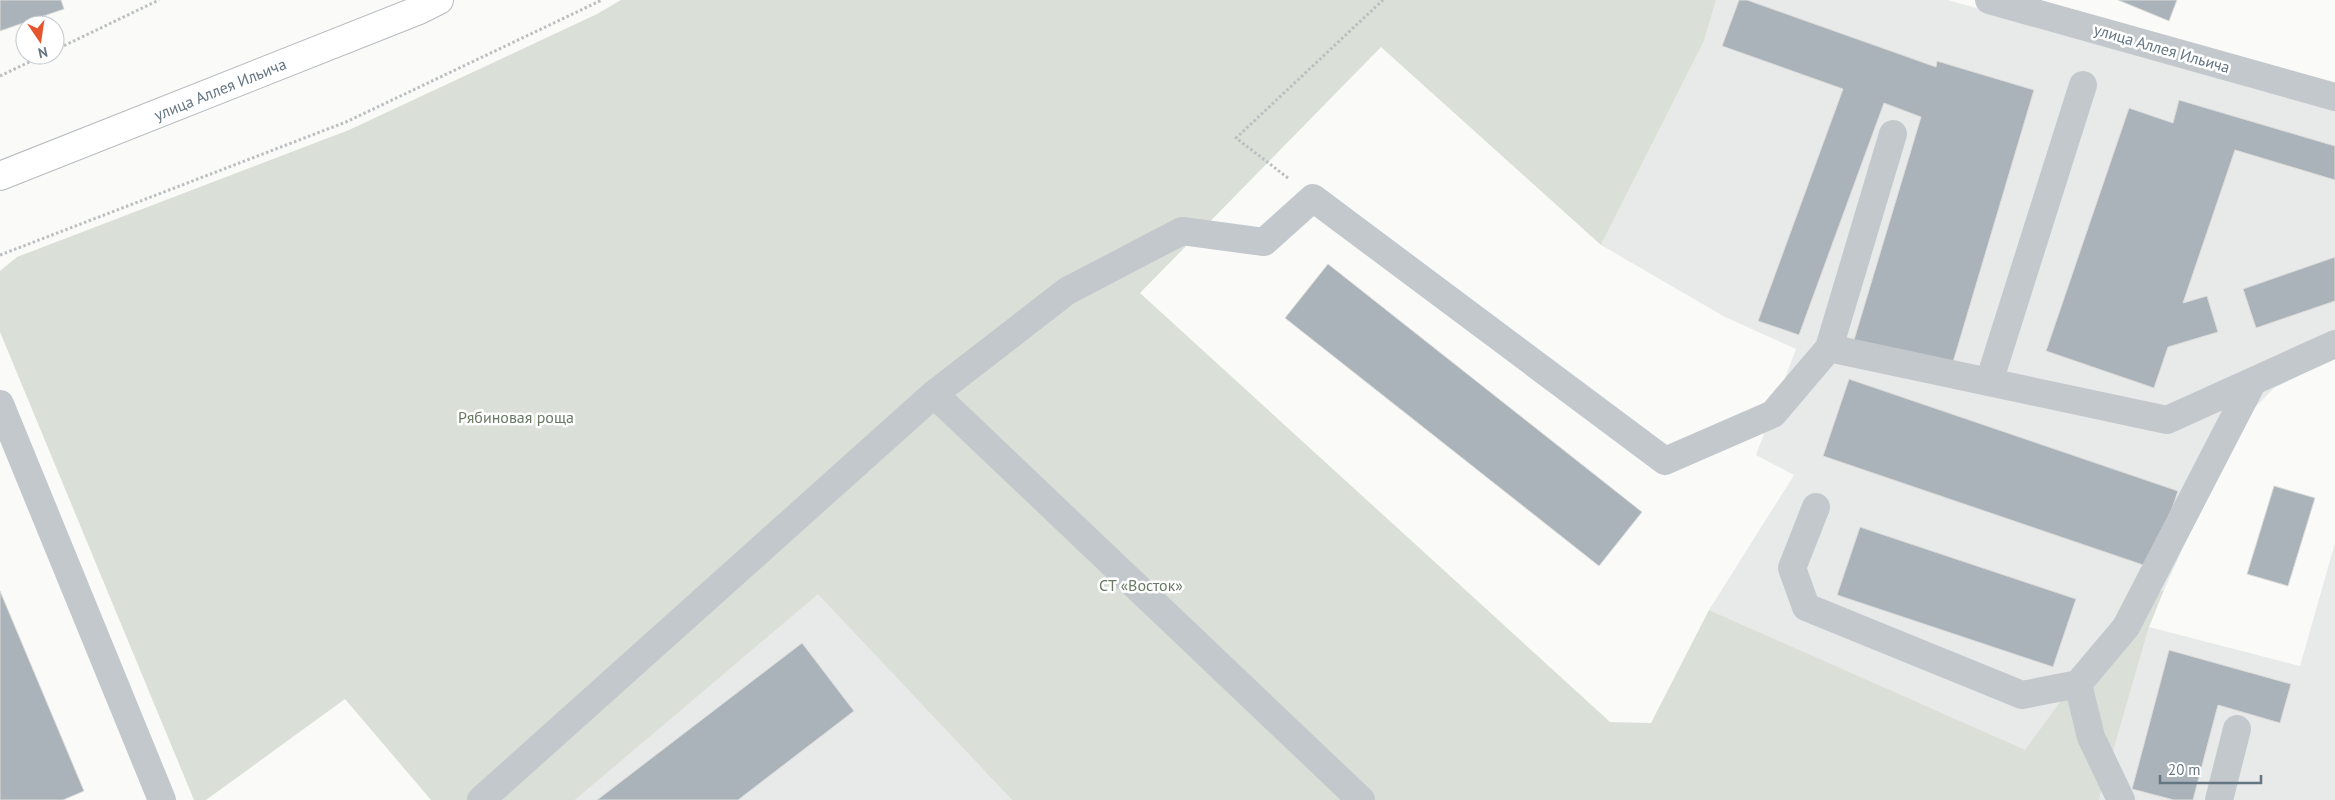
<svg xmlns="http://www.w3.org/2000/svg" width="2335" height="800" viewBox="0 0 2335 800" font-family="'PT Sans',sans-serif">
  <rect width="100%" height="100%" fill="#fafaf8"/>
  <!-- built -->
  <path fill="#e8e9e9" d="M1716 0H1948L2335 109V358L2274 388 2237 426 2164 590 2138 595 2025 751 1709 610 1794 475 1756 455 1796 349 1725 317 1601 245 1704 41Z
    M2335 543V800H2099L2149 627 2300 666Z
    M818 593 1012 800H575Z"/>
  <!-- green -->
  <path fill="#dadfd7" d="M621 0H1716L1704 41 1601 245 1381 47 1140 293 1610 722 1651 723 1709 610 2025 750 2138 595 2164 590 2149 627 2099 800H1012L818 594 575 800H431L345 699 206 800H194L0 332V271L17 257 349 130 597 14Z"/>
  <!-- building -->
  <path fill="#aab3b9" stroke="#dcdcda" d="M0 0H61L64 9 0 31Z
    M1739 0H1747L1936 67 1937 61 2034 90 1951 369 1854 340 1921 117 1884 103 1799 335 1758 321 1843 89 1722 46Z
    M2118 0H2177L2169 21Z
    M2179 100 2335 146V180L2235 150 2183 303 2207 296 2218 332 2168 347 2154 388 2046 351 2129 108 2173 123Z
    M2335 257V301L2256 328 2243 289Z
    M1328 264 1642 512 1599 566 1285 318Z
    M1849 379 2178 491 2152 568 1823 456Z
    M2274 486 2315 498 2288 586 2247 574Z
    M1860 527 2076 599 2053 667 1837 595Z
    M0 591 84 791 63 800H0Z
    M802 643 854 711 738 800H597Z
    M2169 650 2291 684 2280 723 2218 705 2193 800H2174L2132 789Z"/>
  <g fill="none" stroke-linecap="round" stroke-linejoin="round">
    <defs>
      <path id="major" d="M0 176 419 10 439 0"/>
    </defs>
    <!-- major casing -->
    <use href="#major" stroke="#b5babe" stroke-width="30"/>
    <!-- path -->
    <path stroke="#bbbfc2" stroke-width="3" stroke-dasharray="2.5 2.5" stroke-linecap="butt" d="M55 50 159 0
      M0 76 44 55
      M1288 178 1236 138 1383 0
      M0 255 346 122 602 0"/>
    <!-- minor -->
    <path stroke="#c3c8cc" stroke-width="28" d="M1989 0 2335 97
      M1829 348 1893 134
      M1989 382 2083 85
      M934 394 1361 800
      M0 404 162 800
      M1816 507 1792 568 1806 607 2022 695 2078 684 2126 627 2252 383
      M2078 684 2091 737 2121 800
      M481 800 934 394 1067 291 1182 231 1264 242 1313 198 1665 461 1773 414 1829 348 2167 420 2335 344
      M2219 800 2237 729"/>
    <!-- major -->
    <use href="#major" stroke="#fff" stroke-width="28"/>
  </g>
  <g text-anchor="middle" stroke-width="5" stroke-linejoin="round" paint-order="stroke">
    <!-- street labels -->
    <g font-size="16" fill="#657683" stroke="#fff">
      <text transform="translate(2162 48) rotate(16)" y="6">улица Аллея Ильича</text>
      <text transform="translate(220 89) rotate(-22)" y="6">улица Аллея Ильича</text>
    </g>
    <!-- park labels -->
    <g font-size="16" fill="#687a64" stroke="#fff">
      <text x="516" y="423">Рябиновая роща</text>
      <text x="1141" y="591">СТ «Восток»</text>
    </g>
  </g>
  <!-- north arrow -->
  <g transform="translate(40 40) rotate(167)"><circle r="24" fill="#ffffff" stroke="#c1c8cd"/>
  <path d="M0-4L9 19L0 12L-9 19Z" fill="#e4572e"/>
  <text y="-8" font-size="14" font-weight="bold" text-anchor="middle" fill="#657683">N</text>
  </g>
  <!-- scale -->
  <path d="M2160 775v8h101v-8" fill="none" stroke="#657683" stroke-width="2.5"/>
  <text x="2168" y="775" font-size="15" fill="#657683" stroke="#ffffff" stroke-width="4" paint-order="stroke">20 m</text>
</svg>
